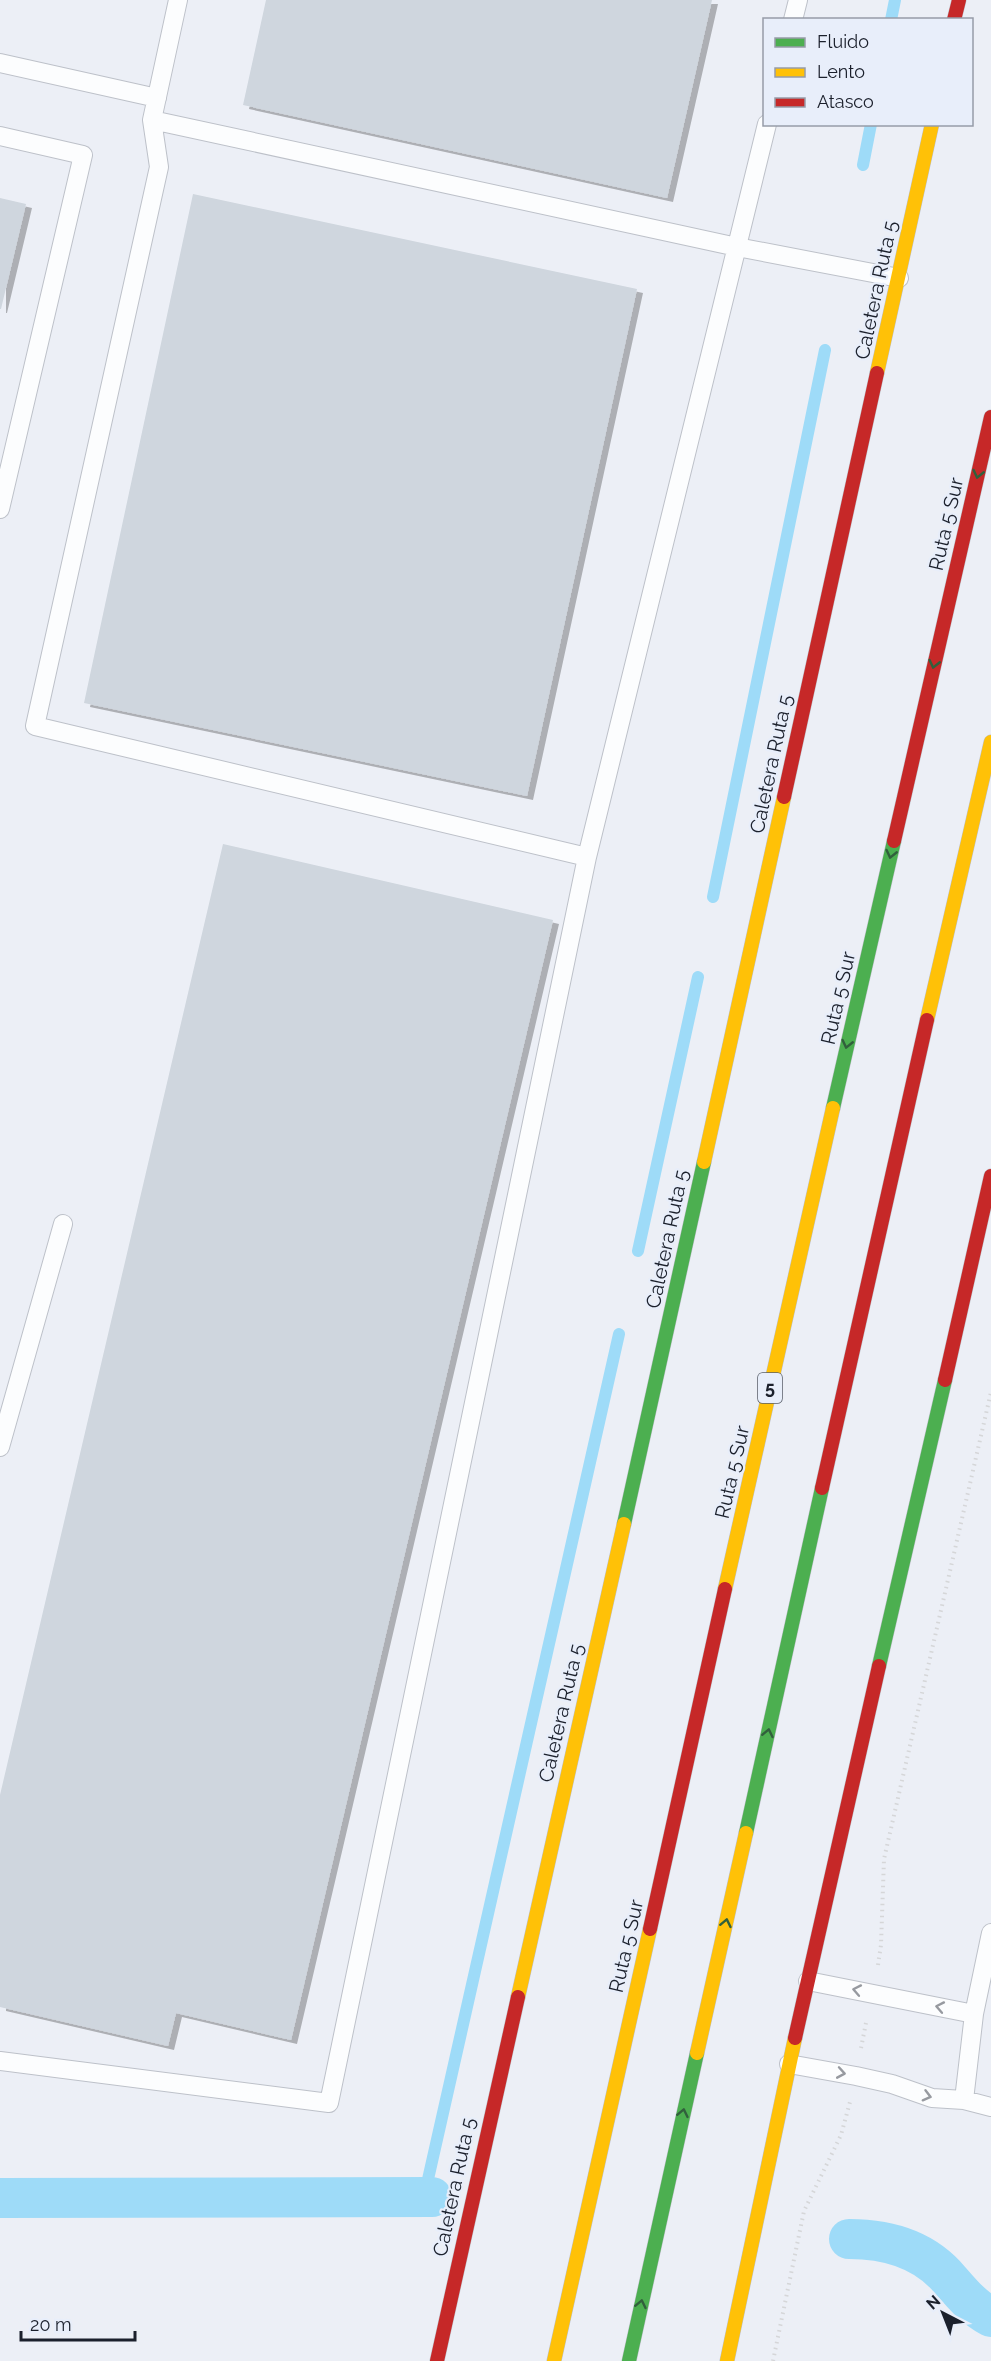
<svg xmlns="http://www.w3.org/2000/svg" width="991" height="2361" viewBox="0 0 991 2361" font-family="Raleway,sans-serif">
  <defs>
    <filter id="shadow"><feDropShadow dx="6" dy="4" stdDeviation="0" flood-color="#0004"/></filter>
  </defs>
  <rect width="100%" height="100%" fill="#eceff6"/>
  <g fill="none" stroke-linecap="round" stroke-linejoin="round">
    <!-- stream -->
    <path stroke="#9edbf8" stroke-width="12" d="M891 20 895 0
      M863 165 871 124
      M713 897 825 350
      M638 1251 698 977
      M424 2197 619 1334"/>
    <!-- canal -->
    <path stroke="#9edbf8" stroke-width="40" d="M0 2198 432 2197
      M849 2239C887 2239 924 2249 950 2280 963 2295 973 2307 991 2317"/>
  </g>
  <!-- building -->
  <path fill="#cfd6de" filter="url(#shadow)" d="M266 0H712L667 198 243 105Z
    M193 194 637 289 527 796 84 703Z
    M0 198 26 204 1 309H0Z
    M223 844 553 920 291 2040 176 2013 168 2046 0 2007V1795Z"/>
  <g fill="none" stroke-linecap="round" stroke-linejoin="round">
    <defs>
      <path id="lane" d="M178 0 152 120 159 167 35 726 587 857
        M793 20 798 0
        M0 63 157 98
        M152 120 737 247 899 278
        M0 136 83 155 0 509
        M0 1447 63 1224
        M808 1981 974 2014
        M0 2061 329 2103 587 857 767 124
        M789 2064 856 2076 892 2084 932 2098 964 2100 991 2107
        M964 2100 974 2014 991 1933"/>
      <path id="fast" d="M833 1108 894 841
        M624 1524 704 1162
        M879 1666 945 1380
        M746 1833 822 1488
        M629 2361 697 2053"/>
      <path id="slow" d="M877 373 932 124
        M927 1020 991 742
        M704 1162 784 797
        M725 1589 833 1108
        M518 1997 624 1524
        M697 2053 746 1833
        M554 2361 650 1929
        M727 2361 795 2038"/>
      <path id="jam" d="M954 20 959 0
        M784 797 877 373
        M894 841 991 417
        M945 1380 991 1176
        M822 1488 927 1020
        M650 1929 725 1589
        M795 2038 879 1666
        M437 2361 518 1997"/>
    </defs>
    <!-- lane casing -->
    <use href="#lane" stroke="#bdc1c9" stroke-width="20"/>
    <!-- fast casing -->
    <use href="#fast" stroke="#bdc1c9" stroke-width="15"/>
    <!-- slow casing -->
    <use href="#slow" stroke="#bdc1c9" stroke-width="15"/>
    <!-- jam casing -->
    <use href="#jam" stroke="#bdc1c9" stroke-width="15"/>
    <!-- path -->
    <path stroke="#d5d6d8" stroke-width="4" stroke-dasharray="1.5 4.5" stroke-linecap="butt" d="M878 1965 881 1945 884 1859 991 1392
      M861 2048 866 2023
      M773 2361 804 2211 841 2135 850 2102"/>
    <!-- lane -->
    <use href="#lane" stroke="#fcfdfe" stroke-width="18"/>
    <!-- fast -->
    <use href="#fast" stroke="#4caf50" stroke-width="14"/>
    <!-- slow -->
    <use href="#slow" stroke="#ffc107" stroke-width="14"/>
    <!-- jam -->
    <use href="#jam" stroke="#c62828" stroke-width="14"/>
  </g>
  <!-- one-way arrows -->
  <defs><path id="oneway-chevron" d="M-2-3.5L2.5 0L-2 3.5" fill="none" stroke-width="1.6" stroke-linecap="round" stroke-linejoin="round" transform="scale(1.5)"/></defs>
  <g stroke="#31603c">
    <use href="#oneway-chevron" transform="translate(978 474) rotate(103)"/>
    <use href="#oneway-chevron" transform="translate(934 664) rotate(103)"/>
    <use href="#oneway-chevron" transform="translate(891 854) rotate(103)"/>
    <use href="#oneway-chevron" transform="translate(847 1044) rotate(103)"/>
    <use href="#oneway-chevron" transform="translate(768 1733) rotate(-78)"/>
    <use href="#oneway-chevron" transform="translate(726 1923) rotate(-78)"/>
    <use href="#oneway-chevron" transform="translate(683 2113) rotate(-78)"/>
    <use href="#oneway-chevron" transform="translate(641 2304) rotate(-78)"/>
  </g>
  <g stroke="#979aa0">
    <use href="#oneway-chevron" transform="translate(857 1990) rotate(-169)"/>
    <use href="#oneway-chevron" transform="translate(940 2007) rotate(-169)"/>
    <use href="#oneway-chevron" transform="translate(841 2073) rotate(10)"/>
    <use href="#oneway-chevron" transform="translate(927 2096) rotate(15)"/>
  </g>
  <g text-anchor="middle" stroke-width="4.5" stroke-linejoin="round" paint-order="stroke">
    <!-- shield labels -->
    <rect fill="#e8eefa" stroke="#585e6a" stroke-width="1.5" x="758" y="1373" width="24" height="30" rx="4.5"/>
    <g font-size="18" font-weight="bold" fill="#1b202c">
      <text x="770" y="1394">5</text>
    </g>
    <!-- street labels -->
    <g font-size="20" fill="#1b202c" stroke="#e8eefa">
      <text transform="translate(876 290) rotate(-78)" y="7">Caletera Ruta 5</text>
      <text transform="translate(946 524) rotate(-77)" y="7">Ruta 5 Sur</text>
      <text transform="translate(771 764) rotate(-78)" y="7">Caletera Ruta 5</text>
      <text transform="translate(838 998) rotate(-77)" y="7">Ruta 5 Sur</text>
      <text transform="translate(667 1239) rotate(-78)" y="7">Caletera Ruta 5</text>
      <text transform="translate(732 1472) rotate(-77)" y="7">Ruta 5 Sur</text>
      <text transform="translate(561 1713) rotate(-77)" y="7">Caletera Ruta 5</text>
      <text transform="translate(626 1946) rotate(-77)" y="7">Ruta 5 Sur</text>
      <text transform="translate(454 2187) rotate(-78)" y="7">Caletera Ruta 5</text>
    </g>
  </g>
  <!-- legend -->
  <rect x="763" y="18" width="210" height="108" fill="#e8eefa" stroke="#969ca8" stroke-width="1.5"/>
  <rect x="775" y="38" width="30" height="9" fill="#4caf50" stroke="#969ca8" stroke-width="1.5"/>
  <text x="817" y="48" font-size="18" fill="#1b202c">Fluido</text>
  <rect x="775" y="68" width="30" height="9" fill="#ffc107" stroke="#969ca8" stroke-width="1.5"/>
  <text x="817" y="78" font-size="18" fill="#1b202c">Lento</text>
  <rect x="775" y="98" width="30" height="9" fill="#c62828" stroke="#969ca8" stroke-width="1.5"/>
  <text x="817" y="108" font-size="18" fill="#1b202c">Atasco</text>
  <!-- north arrow -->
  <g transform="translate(943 2313) rotate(318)" stroke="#e8eefa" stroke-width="4.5" paint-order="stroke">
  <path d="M0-4.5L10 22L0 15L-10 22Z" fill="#1b202c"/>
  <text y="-9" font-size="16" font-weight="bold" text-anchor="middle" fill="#1b202c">N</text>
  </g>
  <!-- scale -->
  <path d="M21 2331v9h114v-9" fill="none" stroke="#1b202c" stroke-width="3"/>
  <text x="30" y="2331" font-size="18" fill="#1b202c" stroke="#e8eefa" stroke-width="4.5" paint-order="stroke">20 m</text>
</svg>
